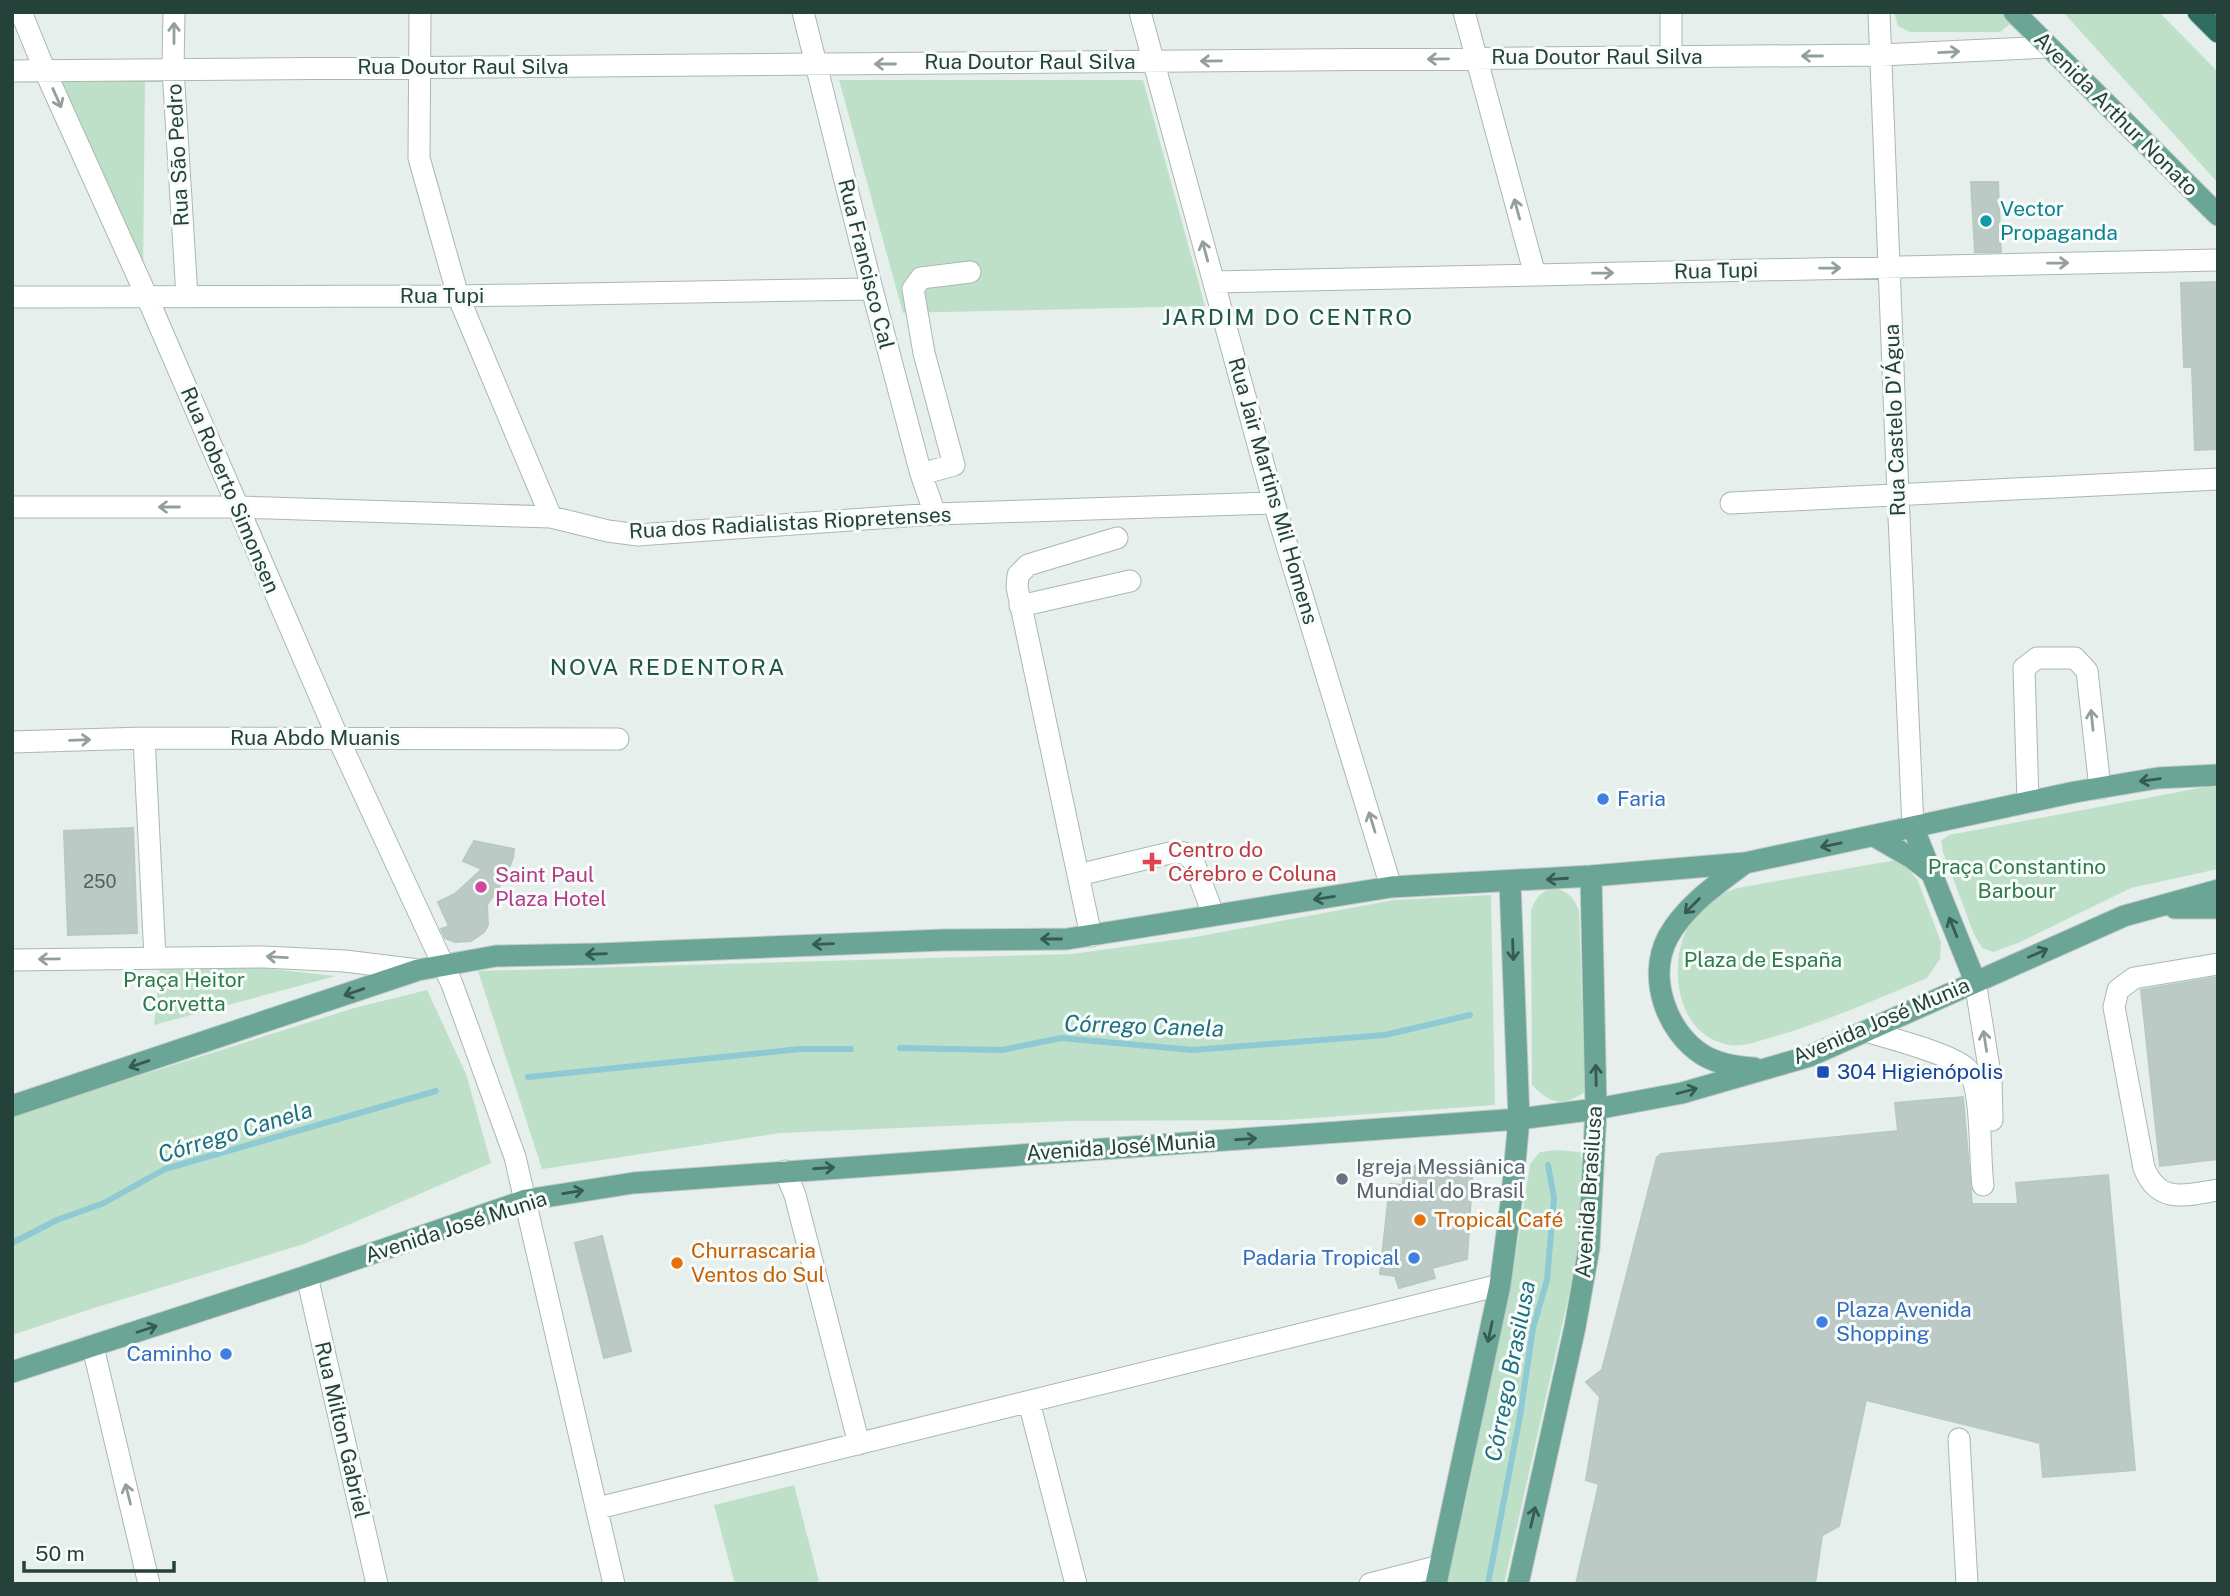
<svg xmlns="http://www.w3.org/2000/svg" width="2230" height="1596" viewBox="0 0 2230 1596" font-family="'Public Sans',sans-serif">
  <rect width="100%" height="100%" fill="#e6efeb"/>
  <!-- green -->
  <path fill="#bfe0c8" d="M1894 12H2007L2010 24 2000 32H1910L1898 26Z
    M2063 12H2159L2218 72V183Z
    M145 78 143 277 58 79Z
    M839 80H1143L1205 306 903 313Z
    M2205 787H2218V869L2131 888 2018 943 1993 952 1982 948 1974 934 1943 852 1941 841 1949 835Z
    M1896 860 1905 865 1918 881 1941 942 1940 959 1927 978C1874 1000 1821 1024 1766 1039 1756 1042 1741 1047 1730 1045 1670 1036 1664 947 1700 909 1709 899 1724 893 1737 888Z
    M1554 888C1568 891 1573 897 1579 910L1585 1092C1562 1107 1551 1104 1532 1085L1531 911C1536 897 1540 892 1554 888Z
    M1491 895 1495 1105 1285 1120 1069 1121 780 1133 542 1169 478 971 1072 954 1195 937 1394 900Z
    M160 968H262L336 976 154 1025Z
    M427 990 466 1074 491 1163 304 1244 94 1308 12 1335V1116L354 1008Z
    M1556 1150 1580 1152 1585 1177 1581 1241 1504 1584H1446L1466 1500 1514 1266 1530 1164 1540 1152Z
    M794 1485 819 1581 809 1584H735L714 1505Z"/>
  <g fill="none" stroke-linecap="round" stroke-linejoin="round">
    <!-- stream -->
    <path stroke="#8ec9d4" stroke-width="6" d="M900 1048 1002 1050 1061 1038 1193 1050 1385 1035 1470 1015
      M528 1077 800 1049H851
      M12 1243 57 1220 104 1203 165 1169 436 1091
      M1488 1584 1520 1416 1533 1328 1547 1280 1554 1198 1548 1165"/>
  </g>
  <!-- building -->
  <path fill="#bbcac4" stroke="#b8c9c2" stroke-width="2" d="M1971 182H1998L2001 252H1975Z
    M2218 282V449L2195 450 2192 367H2184L2181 283Z
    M133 828 137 933 68 935 64 831Z
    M474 841 514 849 513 858 505 878 487 905 488 925 484 932 471 941 455 942 445 938 441 929 449 926 438 902 455 894 482 869 463 861Z
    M2218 977V1159L2160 1166 2141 990Z
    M1963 1097 1972 1204H2018L2016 1183 2108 1175 2135 1470 2043 1477 2040 1443 1866 1400 1839 1526 1822 1535 1815 1584H1576L1599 1484 1586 1480 1600 1397 1586 1382 1602 1370 1657 1157 1661 1154 1898 1131 1895 1103Z
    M1473 1165 1467 1259 1432 1268 1435 1278 1399 1288 1395 1276 1380 1274 1390 1184 1403 1185V1166Z
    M602 1236 631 1351 604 1358 575 1243Z"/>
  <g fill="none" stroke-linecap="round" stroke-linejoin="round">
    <defs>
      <path id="minor" d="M21 12 45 71 147 297 338 738 452 984 515 1157 614 1584
        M174 12 173 69 187 297
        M420 12 419 158 458 296 551 517
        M803 12 872 289 921 474 935 514
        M1140 12 1274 503 1391 887
        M1464 12 1535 275
        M1671 12V57
        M1879 12 1898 495 1913 827
        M12 71 1881 55 2048 47
        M1214 282 2218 260
        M12 297 458 296 872 289
        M921 474 954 465 924 353 913 289 921 278 970 272
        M1731 503 2218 479
        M12 507H237L551 517 608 531 638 535 935 514 1274 503
        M1020 606 1130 581
        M144 738 155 958
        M12 742 144 738 618 739
        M2028 802 2024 668 2037 658H2075L2087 671 2100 788
        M1078 875 1174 852 1184 853 1193 860 1213 914
        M1091 936 1017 587 1018 575 1028 565 1117 538
        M12 960 264 957 345 961 418 970
        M2218 964 2134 978 2118 990 2114 1007 2144 1168C2159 1205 2186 1195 2218 1190
        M1975 981 1991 1080 1992 1120
        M1866 1031C1888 1038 1953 1054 1967 1069 1983 1086 1979 1159 1983 1185
        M785 1171 795 1195 859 1444
        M307 1276 377 1584
        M93 1347 149 1584
        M1029 1402 1076 1584
        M1959 1439 1967 1584
        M598 1508 1500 1285
        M1370 1584 1440 1566"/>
      <path id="major" d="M2014 12 2218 215
        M1913 827 1975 981
        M1874 836 1912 858 1930 872
        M1745 863C1717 884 1685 906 1668 937 1647 977 1666 1032 1703 1055 1718 1064 1736 1067 1754 1068
        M2175 908H2218
        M12 1106 418 970 496 956 597 954 943 940 1067 939 1391 887 1591 876 1745 863 2075 792 2158 778 2218 775
        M12 1372 307 1276 526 1200 633 1183 1519 1119 1596 1109 1682 1093 1810 1056 2124 916 2218 890
        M1436 1584 1500 1285 1512 1195 1519 1119 1510 882
        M1518 1584 1575 1327 1589 1248 1596 1109 1591 876"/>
      <path id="highway" d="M2198 12 2218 32"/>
    </defs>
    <!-- minor casing -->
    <use href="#minor" stroke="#a8b8b2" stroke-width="23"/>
    <!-- major casing -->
    <use href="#major" stroke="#c2cac8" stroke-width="23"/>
    <!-- highway casing -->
    <use href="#highway" stroke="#c2cac8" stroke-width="23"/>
    <!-- minor -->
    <use href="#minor" stroke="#fff" stroke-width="21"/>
    <!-- major -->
    <use href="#major" stroke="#6aa596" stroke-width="21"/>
    <!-- highway -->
    <use href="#highway" stroke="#2f6f62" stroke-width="21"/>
  </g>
  <!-- one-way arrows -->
  <defs><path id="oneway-shaft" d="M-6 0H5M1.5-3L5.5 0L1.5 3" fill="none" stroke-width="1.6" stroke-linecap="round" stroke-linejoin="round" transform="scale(1.75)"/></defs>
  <g stroke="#92a09c">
    <use href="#oneway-shaft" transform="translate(174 33) rotate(-90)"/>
    <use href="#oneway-shaft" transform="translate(1949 52) rotate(-3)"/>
    <use href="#oneway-shaft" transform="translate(1812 56) rotate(180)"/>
    <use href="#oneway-shaft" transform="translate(1438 59) rotate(179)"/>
    <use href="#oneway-shaft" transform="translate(1211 61) rotate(179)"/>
    <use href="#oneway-shaft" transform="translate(885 64) rotate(180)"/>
    <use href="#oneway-shaft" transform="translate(57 98) rotate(66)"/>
    <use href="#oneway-shaft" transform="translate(1517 209) rotate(-105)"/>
    <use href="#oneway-shaft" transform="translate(1205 251) rotate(-105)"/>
    <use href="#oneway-shaft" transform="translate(2058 263) rotate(-1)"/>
    <use href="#oneway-shaft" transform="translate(1830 268) rotate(-1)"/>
    <use href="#oneway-shaft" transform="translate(1603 273) rotate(-1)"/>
    <use href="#oneway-shaft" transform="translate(169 507) rotate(-180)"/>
    <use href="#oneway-shaft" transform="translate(2092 720) rotate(-96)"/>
    <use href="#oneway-shaft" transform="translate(80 740) rotate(-2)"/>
    <use href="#oneway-shaft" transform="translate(1372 822) rotate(-107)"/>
    <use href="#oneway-shaft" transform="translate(277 957) rotate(-177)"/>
    <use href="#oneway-shaft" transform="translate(49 959) rotate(179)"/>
    <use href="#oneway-shaft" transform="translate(1985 1041) rotate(-99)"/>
    <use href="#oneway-shaft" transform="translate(128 1494) rotate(-104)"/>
  </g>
  <g stroke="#365b51">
    <use href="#oneway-shaft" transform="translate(2150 780) rotate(172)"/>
    <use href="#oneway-shaft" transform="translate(1831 845) rotate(168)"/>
    <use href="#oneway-shaft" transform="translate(1557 879) rotate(176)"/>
    <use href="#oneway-shaft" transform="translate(1324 898) rotate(171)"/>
    <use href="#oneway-shaft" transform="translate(1692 906) rotate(135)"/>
    <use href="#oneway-shaft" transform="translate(1953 927) rotate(-112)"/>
    <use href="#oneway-shaft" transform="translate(1051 939) rotate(180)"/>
    <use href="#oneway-shaft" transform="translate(823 944) rotate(178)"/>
    <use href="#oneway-shaft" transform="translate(1513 950) rotate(88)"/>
    <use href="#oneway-shaft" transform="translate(2038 953) rotate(-24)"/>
    <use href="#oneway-shaft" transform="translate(596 954) rotate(178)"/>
    <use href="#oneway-shaft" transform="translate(354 992) rotate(161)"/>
    <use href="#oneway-shaft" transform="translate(139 1064) rotate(161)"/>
    <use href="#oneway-shaft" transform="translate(1596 1075) rotate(-91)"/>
    <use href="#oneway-shaft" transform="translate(1687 1091) rotate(-15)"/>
    <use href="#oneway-shaft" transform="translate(1246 1139) rotate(-4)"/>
    <use href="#oneway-shaft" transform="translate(824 1168) rotate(-4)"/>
    <use href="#oneway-shaft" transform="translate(573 1192) rotate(-9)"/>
    <use href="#oneway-shaft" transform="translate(147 1329) rotate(-18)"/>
    <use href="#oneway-shaft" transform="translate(1490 1332) rotate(102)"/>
    <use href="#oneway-shaft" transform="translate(1533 1517) rotate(-77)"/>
  </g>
  <!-- markers -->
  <circle fill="#0f9aa8" stroke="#f7fbf9" stroke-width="2.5" cx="1986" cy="221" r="7"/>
  <g fill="#3f7fe0" stroke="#f7fbf9" stroke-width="2.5">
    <circle cx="1603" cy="799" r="7"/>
    <circle cx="1414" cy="1258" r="7"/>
    <circle cx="1822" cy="1322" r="7"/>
    <circle cx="226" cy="1354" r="7"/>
  </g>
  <path fill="#e0444e" stroke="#f7fbf9" stroke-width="2.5" d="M1148.5 851.5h7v7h7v7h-7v7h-7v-7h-7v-7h7z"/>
  <circle fill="#d1479c" stroke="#f7fbf9" stroke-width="2.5" cx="481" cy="887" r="7"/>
  <rect fill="#1a4fb4" stroke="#f7fbf9" stroke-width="2.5" x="1816" y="1065" width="14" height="14" rx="3.5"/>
  <circle fill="#6b7280" stroke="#f7fbf9" stroke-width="2.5" cx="1342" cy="1179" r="7"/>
  <g fill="#e8710a" stroke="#f7fbf9" stroke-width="2.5">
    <circle cx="1420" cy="1220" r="7"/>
    <circle cx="677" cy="1263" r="7"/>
  </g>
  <g text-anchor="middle" stroke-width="6" stroke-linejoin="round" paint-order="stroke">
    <!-- number labels -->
    <g font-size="18" fill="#4a645c">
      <text x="100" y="888">250</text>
    </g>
    <!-- street labels -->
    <g font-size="21" fill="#24423a" stroke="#f7fbf9">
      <text x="1597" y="64">Rua Doutor Raul Silva</text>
      <text x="1030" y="69">Rua Doutor Raul Silva</text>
      <text x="463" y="74">Rua Doutor Raul Silva</text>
      <text transform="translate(2116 114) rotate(45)" y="7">Avenida Arthur Nonato</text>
      <text transform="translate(178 155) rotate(-93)" y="7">Rua São Pedro</text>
      <text transform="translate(866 264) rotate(76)" y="7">Rua Francisco Cal</text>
      <text transform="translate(1716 271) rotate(-1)" y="7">Rua Tupi</text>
      <text x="442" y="303">Rua Tupi</text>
      <text transform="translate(1895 420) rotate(-92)" y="7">Rua Castelo D'Água</text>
      <text transform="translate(230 490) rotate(67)" y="7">Rua Roberto Simonsen</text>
      <text transform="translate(1273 491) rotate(74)" y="7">Rua Jair Martins Mil Homens</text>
      <text transform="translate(790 523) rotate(-3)" y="7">Rua dos Radialistas Riopretenses</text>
      <text x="315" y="745">Rua Abdo Muanis</text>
      <text transform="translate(1881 1021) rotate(-23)" y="7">Avenida José Munia</text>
      <text transform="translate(1121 1147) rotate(-4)" y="7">Avenida José Munia</text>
      <text transform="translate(1589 1192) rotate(-86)" y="7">Avenida Brasilusa</text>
      <text transform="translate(456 1227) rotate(-18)" y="7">Avenida José Munia</text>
      <text transform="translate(342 1430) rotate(77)" y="7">Rua Milton Gabriel</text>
    </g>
    <!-- culture labels -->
    <g font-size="21" fill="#0d838f" stroke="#f7fbf9" text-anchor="start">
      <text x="2000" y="216">Vector<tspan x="2000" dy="24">Propaganda</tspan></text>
    </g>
    <!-- shop labels -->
    <g font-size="21" fill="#366cbe" stroke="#f7fbf9" text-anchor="start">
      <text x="1617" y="806">Faria</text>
      <text x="1400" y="1265" text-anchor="end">Padaria Tropical</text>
      <text x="1836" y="1317">Plaza Avenida<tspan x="1836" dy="24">Shopping</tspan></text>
      <text x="212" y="1361" text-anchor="end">Caminho</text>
    </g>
    <!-- health labels -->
    <g font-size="21" fill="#be3a42" stroke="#f7fbf9" text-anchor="start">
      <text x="1168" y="857">Centro do<tspan x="1168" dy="24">Cérebro e Coluna</tspan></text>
    </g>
    <!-- park labels -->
    <g font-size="21" fill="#2d7a4b" stroke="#f7fbf9">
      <text x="2017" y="874">Praça Constantino<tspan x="2017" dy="24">Barbour</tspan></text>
      <text x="1763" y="967">Plaza de España</text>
      <text x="184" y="987">Praça Heitor<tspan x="184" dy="24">Corvetta</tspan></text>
    </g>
    <!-- hotel labels -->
    <g font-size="21" fill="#b23c85" stroke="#f7fbf9" text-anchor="start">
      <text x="495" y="882">Saint Paul<tspan x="495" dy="24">Plaza Hotel</tspan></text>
    </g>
    <!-- transit labels -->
    <g font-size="21" fill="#164399" stroke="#f7fbf9" text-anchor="start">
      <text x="1837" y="1079">304 Higienópolis</text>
    </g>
    <!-- worship labels -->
    <g font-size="21" fill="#5b616d" stroke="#f7fbf9" text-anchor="start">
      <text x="1356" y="1174">Igreja Messiânica<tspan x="1356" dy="24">Mundial do Brasil</tspan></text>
    </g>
    <!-- food labels -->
    <g font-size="21" fill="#c56008" stroke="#f7fbf9" text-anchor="start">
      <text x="1434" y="1227">Tropical Café</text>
      <text x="691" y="1258">Churrascaria<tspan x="691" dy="24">Ventos do Sul</tspan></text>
    </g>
    <!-- neighbourhood labels -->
    <g font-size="23" letter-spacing="2" fill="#1f5548" stroke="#f7fbf9">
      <text x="1288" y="325">JARDIM DO CENTRO</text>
      <text x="668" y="675">NOVA REDENTORA</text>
    </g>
    <!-- water labels -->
    <g font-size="23" font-style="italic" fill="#1c6f80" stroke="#f7fbf9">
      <text transform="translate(1144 1026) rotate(2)" y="8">Córrego Canela</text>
      <text transform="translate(235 1132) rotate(-17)" y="8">Córrego Canela</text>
      <text transform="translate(1510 1371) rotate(-79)" y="8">Córrego Brasilusa</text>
    </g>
  </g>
  <!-- border -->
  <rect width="2230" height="1596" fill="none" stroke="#24423a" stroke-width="28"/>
  <!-- scale -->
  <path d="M24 1561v10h150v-10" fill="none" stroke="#24423a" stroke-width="3.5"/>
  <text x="35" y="1561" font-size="21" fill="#24423a" stroke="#f7fbf9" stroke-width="5" paint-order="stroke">50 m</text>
</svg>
